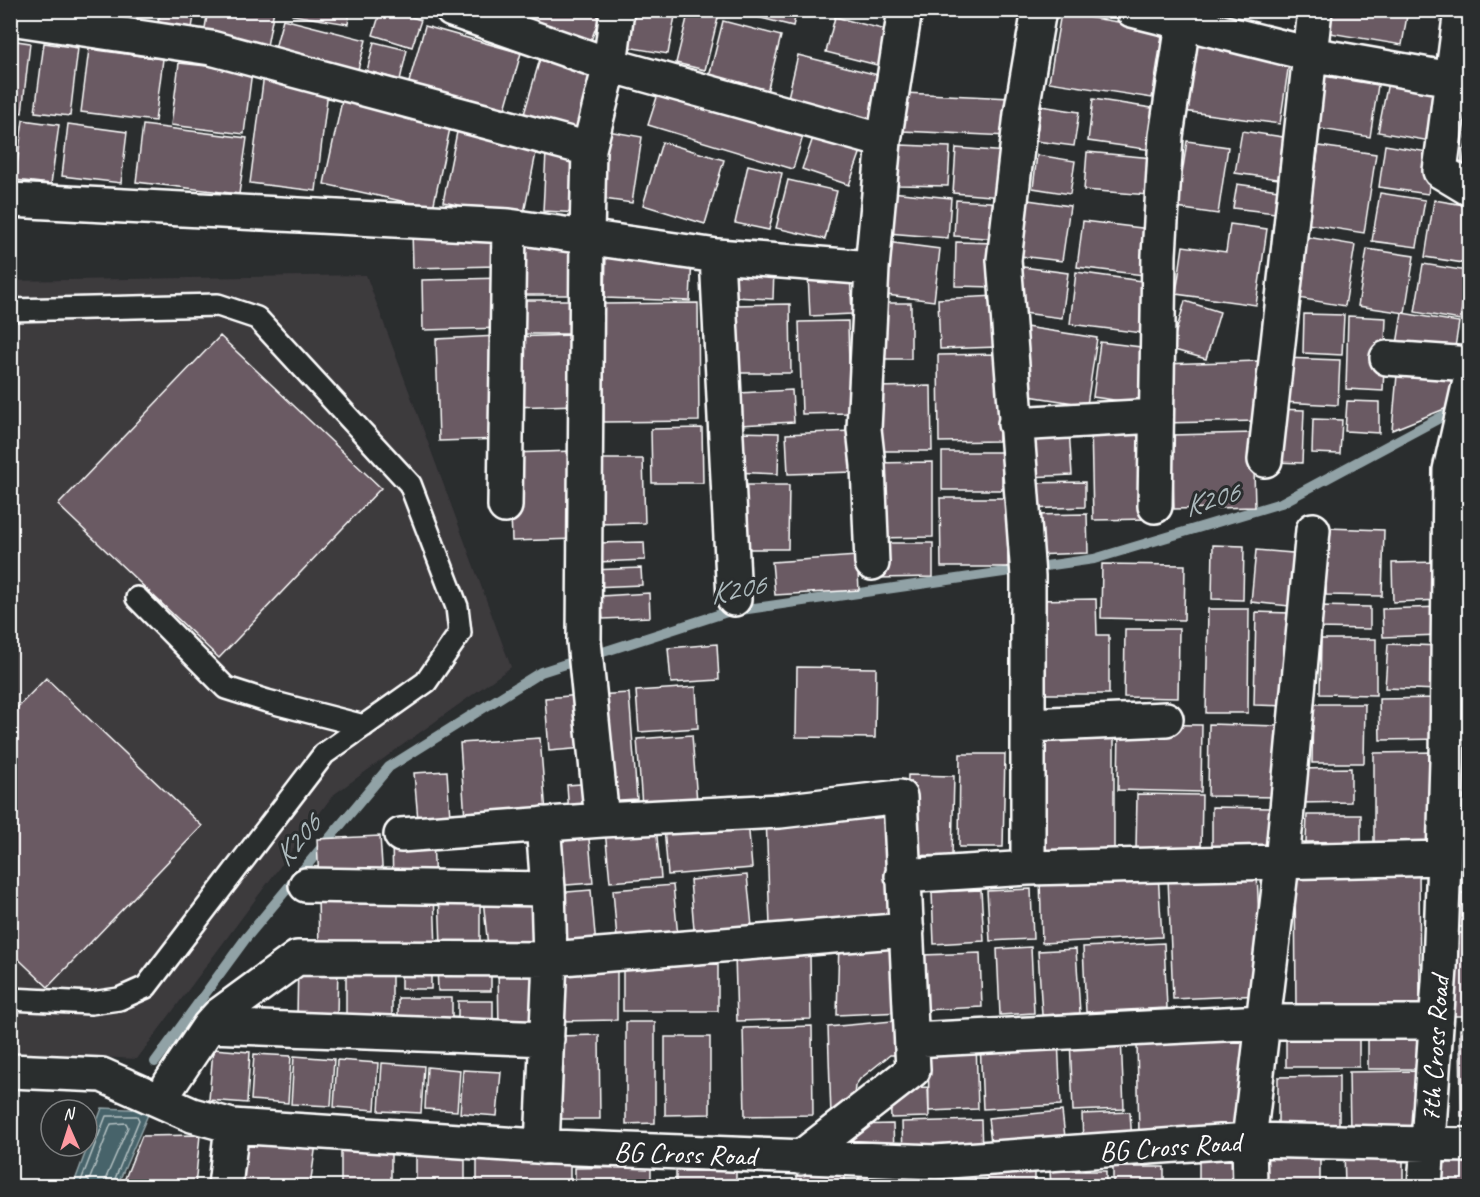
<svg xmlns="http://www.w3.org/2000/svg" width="1480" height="1197" viewBox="0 0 1480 1197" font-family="Caveat,sans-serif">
  <rect width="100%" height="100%" fill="#2a2d2e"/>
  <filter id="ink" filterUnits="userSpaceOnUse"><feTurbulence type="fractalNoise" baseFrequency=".0167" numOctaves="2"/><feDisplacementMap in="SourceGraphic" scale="12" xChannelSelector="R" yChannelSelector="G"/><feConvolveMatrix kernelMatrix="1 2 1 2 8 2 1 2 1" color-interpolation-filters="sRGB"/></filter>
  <g filter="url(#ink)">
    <!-- built -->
    <path fill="#3e3a3e" d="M366 275 511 667 333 795 137 1059 11 1052 10 281Z"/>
    <!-- water -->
    <path fill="#47646a" stroke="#91a2a6" stroke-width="1.5" d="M102 1108 150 1110 117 1186H73Z"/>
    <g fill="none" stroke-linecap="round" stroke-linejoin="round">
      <!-- shore -->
      <path stroke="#b5c1c3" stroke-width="1.5" d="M79 1186 106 1116H137L139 1120 112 1186
        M87 1186 111 1124 126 1123 128 1127 105 1180 104 1186"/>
      <!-- stream -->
      <path stroke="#91a2a6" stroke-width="10" d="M155 1062 246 938 389 767 541 672 727 612 1094 559 1281 503 1458 408"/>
    </g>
    <!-- building -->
    <path fill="#6b5a63" stroke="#fff" stroke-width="1.5" d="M92 10H139L138 19Z
      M161 10H195L192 28 158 22Z
      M208 10H274L266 51 203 40Z
      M293 10H350L348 24 292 15Z
      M381 10H389L421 20 412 47 373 35Z
      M479 10H602L588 49Z
      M622 10H644L675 16 668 54 615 45Z
      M689 10H706L719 14 705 70 676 63Z
      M729 10H797L793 26Z
      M1328 10H1408L1402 45 1324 32Z
      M1061 13 1163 29 1152 98 1049 82Z
      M835 17 894 32 885 67 826 52Z
      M283 19 366 40 357 73 274 52Z
      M723 21 781 36 766 96 708 81Z
      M425 26 521 53 501 123 405 96Z
      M10 40 30 43 22 113 10 111Z
      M374 42 407 50 400 80 367 71Z
      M1185 42 1290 56 1280 124 1176 110Z
      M44 43 78 48 70 116 35 112Z
      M89 49 163 59 155 121 81 112Z
      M542 52 597 68 578 136 522 121Z
      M798 55 886 77 873 128 786 106Z
      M179 63 252 71 244 134 171 125Z
      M264 74 329 82 316 191 250 183Z
      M1323 76 1378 85 1370 137 1315 128Z
      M1389 77 1447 87 1436 142 1378 132Z
      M659 91 803 136 793 169 648 125Z
      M904 93 1011 98 1009 136 902 131Z
      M343 96 452 119 433 208 324 184Z
      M1093 99 1158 109 1152 150 1088 141Z
      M1041 106 1079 112 1074 146 1036 141Z
      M1470 115V165L1463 164Z
      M23 120 59 125 51 184 15 180Z
      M459 122 539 138 523 218 443 202Z
      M68 124 127 132 121 183 62 176Z
      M143 125 247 138 239 194 136 182Z
      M608 131 642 137 632 203 597 198Z
      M1242 131 1283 137 1278 179 1235 173Z
      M814 135 861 151 849 185 802 169Z
      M1187 141 1228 147 1218 214 1177 208Z
      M662 142 724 160 705 224 643 205Z
      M900 145 950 147 948 186 898 185Z
      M1385 145 1434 153 1428 194 1379 187Z
      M1319 146 1376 154 1364 233 1307 224Z
      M956 148 1007 152 1003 197 953 193Z
      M546 152 583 153 581 213 543 211Z
      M1087 152 1153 158 1149 195 1084 190Z
      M1037 155 1075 161 1070 194 1033 188Z
      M748 165 782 173 769 230 735 223Z
      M788 180 837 191 825 239 776 228Z
      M1237 184 1278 190 1275 213 1233 208Z
      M891 192 951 198 948 238 888 233Z
      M1380 193 1425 200 1417 247 1372 241Z
      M956 200 1004 203 1002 239 954 236Z
      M1028 200 1070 206 1062 261 1020 256Z
      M1434 200 1470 206V264L1425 257Z
      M1083 221 1158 230 1152 276 1077 267Z
      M1230 224 1267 229 1256 305 1176 294 1183 246 1226 252Z
      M495 228 496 266 413 268 412 230Z
      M1301 236 1355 245 1345 306 1292 297Z
      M521 241H578V295H521Z
      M886 242 940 249 934 301 879 294Z
      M956 242 996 243 995 287 955 286Z
      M1367 249 1414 256 1405 313 1358 306Z
      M606 253 692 256 690 301 605 298Z
      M1423 264 1468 271 1460 320 1415 312Z
      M736 267 774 269 773 299 734 297Z
      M1023 267 1068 273 1062 318 1016 312Z
      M850 272 852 314 810 316 808 275Z
      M1076 272 1149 282 1142 333 1070 324Z
      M503 278 505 328 423 330 422 280Z
      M996 296 998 347 940 349 938 299Z
      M515 300H577V334H515Z
      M1185 301 1220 312 1206 359 1171 349Z
      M698 303 699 421 604 422 603 304Z
      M874 303H911V359H874Z
      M790 304 791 373H735L734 305Z
      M1402 313 1459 322 1453 360 1396 351Z
      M1304 314 1344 315 1342 355 1303 353Z
      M1348 316 1386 318 1383 391 1346 389Z
      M848 321 850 413 802 414 799 322Z
      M1026 327 1097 338 1087 405 1016 394Z
      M575 335 577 405 511 407 509 337Z
      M220 336 381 488 219 658 58 505Z
      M498 336 502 439 439 441 436 339Z
      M1100 342 1149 348 1142 404 1093 397Z
      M998 354 999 441 939 442 938 355Z
      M1283 358 1340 360 1338 405 1282 402Z
      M1259 361V421L1162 423 1161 364Z
      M1397 375 1458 377 1457 404 1392 430Z
      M931 386 932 451H874L873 387Z
      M792 390 794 422 740 425 739 393Z
      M1347 401 1379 402V433L1345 431Z
      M1277 409 1304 410 1302 463 1274 462Z
      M1313 419 1342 420 1340 454 1312 453Z
      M1147 424 1149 519 1093 520 1091 425Z
      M702 428 703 483H652L651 429Z
      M1069 429 1072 475 1028 477 1026 432Z
      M851 431 853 472 788 474 786 434Z
      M734 432 779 433 778 474 734 472Z
      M1253 433 1255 507 1174 509 1172 435Z
      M574 451 576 539 512 541 509 453Z
      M942 452H1002V490H942Z
      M593 459H643L645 523 594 524Z
      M933 462V537L876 538 875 463Z
      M1085 482V507L1025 509 1024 483Z
      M737 485H789L788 549H736Z
      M940 498H1007L1008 567H941Z
      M1087 514 1088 553 1031 555 1030 515Z
      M1327 528 1384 530 1382 596 1326 595Z
      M644 542 645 560 597 562 596 543Z
      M877 543H933V577L877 578Z
      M1213 545 1244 546 1243 600 1212 599Z
      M1256 550 1304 554 1299 607 1251 602Z
      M857 556 859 590 775 595 772 562Z
      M1440 562 1441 600 1393 602 1392 563Z
      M1102 564 1185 565 1184 620 1101 618Z
      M641 568 642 585 592 587 591 570Z
      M649 593 650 617 603 619 601 596Z
      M1096 599 1097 635H1109V694H1034V600Z
      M1317 606 1370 607V629L1317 628Z
      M1440 607V635L1383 637 1382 609Z
      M1208 609H1249L1248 713H1206Z
      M1256 612 1291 613 1289 706 1254 705Z
      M1125 629H1179L1178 698 1124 697Z
      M1321 639H1376V695L1320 694Z
      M717 644 719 680 671 683 668 648Z
      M1388 644 1441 646 1439 690 1385 688Z
      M797 667 876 668 875 738 796 737Z
      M46 678 202 826 48 987 10 951V715Z
      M696 687 698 728 639 732 636 691Z
      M629 693 637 799 603 801 595 695Z
      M581 695 585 748 549 751 545 698Z
      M1441 698 1443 739 1380 740 1379 699Z
      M1313 704H1365L1364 763H1312Z
      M1119 724 1202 725 1201 792 1118 790Z
      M1209 724 1278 726 1277 797 1208 796Z
      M1038 733 1114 734V860H1037Z
      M692 735 697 802 642 806 637 739Z
      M540 738 546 813 465 819 460 743Z
      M1436 752 1437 846 1374 847V753Z
      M960 754H1005L1003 847H959Z
      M1351 768V802L1301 803 1300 769Z
      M447 771 450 818 418 820 414 773Z
      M908 775 954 776 952 856 906 855Z
      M595 783 597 813 569 815 567 785Z
      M1137 794 1202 795 1201 852 1136 850Z
      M1212 807 1271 808V851L1212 850Z
      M1455 807H1470V878H1456Z
      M892 811 896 921 770 926 766 816Z
      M1307 815H1361V841L1306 842Z
      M748 820 752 868 668 875 664 828Z
      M656 826 661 878 610 882 605 830Z
      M588 828 593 883 553 886 548 831Z
      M380 836 383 880 319 883 317 839Z
      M433 840 435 883 393 884 392 841Z
      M1419 865 1420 1008 1296 1009 1295 866Z
      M1257 873 1262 995 1173 999 1168 878Z
      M1158 874 1162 937 1042 943 1040 880Z
      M747 875 753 937 695 942 690 880Z
      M673 885 679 947 618 952 613 890Z
      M1031 889 1033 939 990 941 987 891Z
      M591 890 596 946 560 950 555 893Z
      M981 890 984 941 934 944 932 892Z
      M434 891 436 951 319 954 318 894Z
      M439 893H480V948L441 947Z
      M531 893 538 944 488 947 483 899Z
      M1457 893H1470V927H1457Z
      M1452 933H1470V1016H1452Z
      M839 941H900L902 1012 837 1015Z
      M1164 943 1167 1008 1086 1012 1083 947Z
      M1031 947 1034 1013 1000 1015 997 949Z
      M1076 949 1080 1013 1042 1015 1038 951Z
      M980 953 982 1007 924 1010 922 955Z
      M810 955 811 1019 737 1021 735 956Z
      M298 962H338L337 1018 297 1017Z
      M718 964V1011H623V965Z
      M437 965H491V991H438Z
      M498 965H541V1033L499 1034Z
      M559 965H617V1020L560 1021Z
      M346 967H392V1020H346Z
      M401 967H431V989H401Z
      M398 998H452V1030H398Z
      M458 1001H493V1032H458Z
      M903 1020V1055H890L860 1079 855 1086 854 1096 831 1116 828 1027Z
      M626 1022H655V1123L626 1124Z
      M812 1026 813 1115 745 1116 743 1028Z
      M1359 1026V1067H1286V1027Z
      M1419 1027 1420 1069H1368V1028Z
      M1460 1029H1470V1116H1461Z
      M599 1035 600 1119H557L556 1036Z
      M1121 1036 1124 1109 1073 1111 1070 1038Z
      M665 1037H710V1114L665 1115Z
      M1058 1038 1061 1105 983 1109 980 1042Z
      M1243 1039 1246 1131 1139 1135 1137 1043Z
      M976 1041 978 1109 929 1111 928 1042Z
      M213 1049 250 1052 247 1103 209 1100Z
      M254 1054 291 1056 288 1103 251 1100Z
      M294 1056 334 1059 331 1106 291 1104Z
      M337 1060 378 1063 375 1110 334 1107Z
      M382 1063 424 1066 421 1113 379 1111Z
      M427 1067 460 1070 457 1111 425 1109Z
      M463 1070 501 1072 497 1116 460 1113Z
      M1419 1071 1420 1132 1350 1133 1349 1072Z
      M1339 1076V1132H1278V1077Z
      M928 1087 929 1117 891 1118 890 1088Z
      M1062 1111 1065 1137 991 1143 988 1118Z
      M1130 1112 1132 1142 1083 1145 1082 1114Z
      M981 1120 982 1155 903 1157 902 1122Z
      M893 1124 894 1151 852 1152 851 1125Z
      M237 1134 316 1144 310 1186H230Z
      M200 1135 195 1186H122L142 1136Z
      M341 1147H391V1186H341Z
      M1320 1148V1186H1266L1265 1149Z
      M1403 1148V1186H1345L1344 1149Z
      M1436 1152H1470V1186H1437Z
      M416 1153H465V1186H416Z
      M1199 1155H1243V1186H1199Z
      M477 1160H570V1186H477Z
      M651 1167V1186H575V1168Z
      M1113 1167H1164V1186H1113Z
      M975 1170V1186H898V1174Z
      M987 1170 1035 1171V1186H987Z
      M676 1171H736V1186H676Z
      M1050 1171H1106V1186H1051Z
      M844 1174V1186H797V1175Z
      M859 1176H894V1186H859Z"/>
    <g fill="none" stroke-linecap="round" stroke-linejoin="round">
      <defs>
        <path id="lane" d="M10 310 218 305 257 318 410 484 457 607 460 633 426 682 324 754 146 987 119 999 91 1003 10 999
          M137 598 226 688 267 701 364 726"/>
        <path id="street" d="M452 10 610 65 884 141
          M1132 10 1310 54 1451 79
          M1461 10 1440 171 1470 189
          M10 18 211 48 589 149
          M10 200 509 226 717 256 872 268
          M717 256 734 599
          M1387 358 1470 364
          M1015 424 1156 416
          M1265 460 1315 10
          M505 506 509 226
          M1155 506 1159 255 1166 136 1183 24
          M872 563 868 465 864 429 872 268 884 141 905 10
          M1028 725 1166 719
          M602 820 584 641 587 236 589 149 610 65 617 10
          M401 835 602 820 780 811 900 797 913 1070 800 1158
          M1028 868V576L1004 260 1021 114 1039 10
          M902 876 1028 868 1444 858
          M306 885 548 889
          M209 1026 547 1039
          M913 1040 1263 1022H1436
          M10 1071 102 1075 192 1115 232 1126 552 1147 935 1162 1249 1140 1470 1145
          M170 1084 209 1026 219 1015 297 958 550 959 907 930
          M542 1147 550 959 548 889 543 824
          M225 1186 232 1126
          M1250 1186 1249 1140 1282 863 1313 530
          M1425 1186 1440 968 1444 858 1447 761 1450 470 1470 381"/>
      </defs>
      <!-- lane casing -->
      <use href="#lane" stroke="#fff" stroke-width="26"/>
      <!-- street casing -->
      <use href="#street" stroke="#fff" stroke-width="38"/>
      <!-- lane -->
      <use href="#lane" stroke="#2a2d2e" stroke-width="21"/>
      <!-- street -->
      <use href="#street" stroke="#2a2d2e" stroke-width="33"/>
    </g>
  </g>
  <g text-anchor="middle" stroke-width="6" stroke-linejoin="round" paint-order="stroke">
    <!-- street labels -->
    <g font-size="28" fill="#fff" stroke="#2a2d2e">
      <text transform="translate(1434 1049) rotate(-86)" y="10">7th Cross Road</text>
      <text transform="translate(1170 1146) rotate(-4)" y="10">BG Cross Road</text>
      <text transform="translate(685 1153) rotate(2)" y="10">BG Cross Road</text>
    </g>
    <!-- water labels -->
    <g font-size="30" font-style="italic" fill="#acb9bc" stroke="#2a2d2e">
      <text transform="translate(1211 499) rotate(-17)" y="10">K206</text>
      <text transform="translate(737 589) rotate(-11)" y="10">K206</text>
      <text transform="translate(297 840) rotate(-50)" y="10">K206</text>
    </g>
  </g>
  <!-- margin -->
  <rect width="1480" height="1197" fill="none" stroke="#2a2d2e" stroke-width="36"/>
  <rect x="18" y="18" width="1444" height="1161" fill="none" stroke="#fff" stroke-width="2" filter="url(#ink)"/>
  <!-- north arrow -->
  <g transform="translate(69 1128) rotate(357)"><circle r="28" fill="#2a2d2e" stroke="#7f8182" stroke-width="1.5"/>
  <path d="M0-4.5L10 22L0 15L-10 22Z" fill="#ff9aa2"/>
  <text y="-9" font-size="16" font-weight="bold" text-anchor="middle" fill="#ffffff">N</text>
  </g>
</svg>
